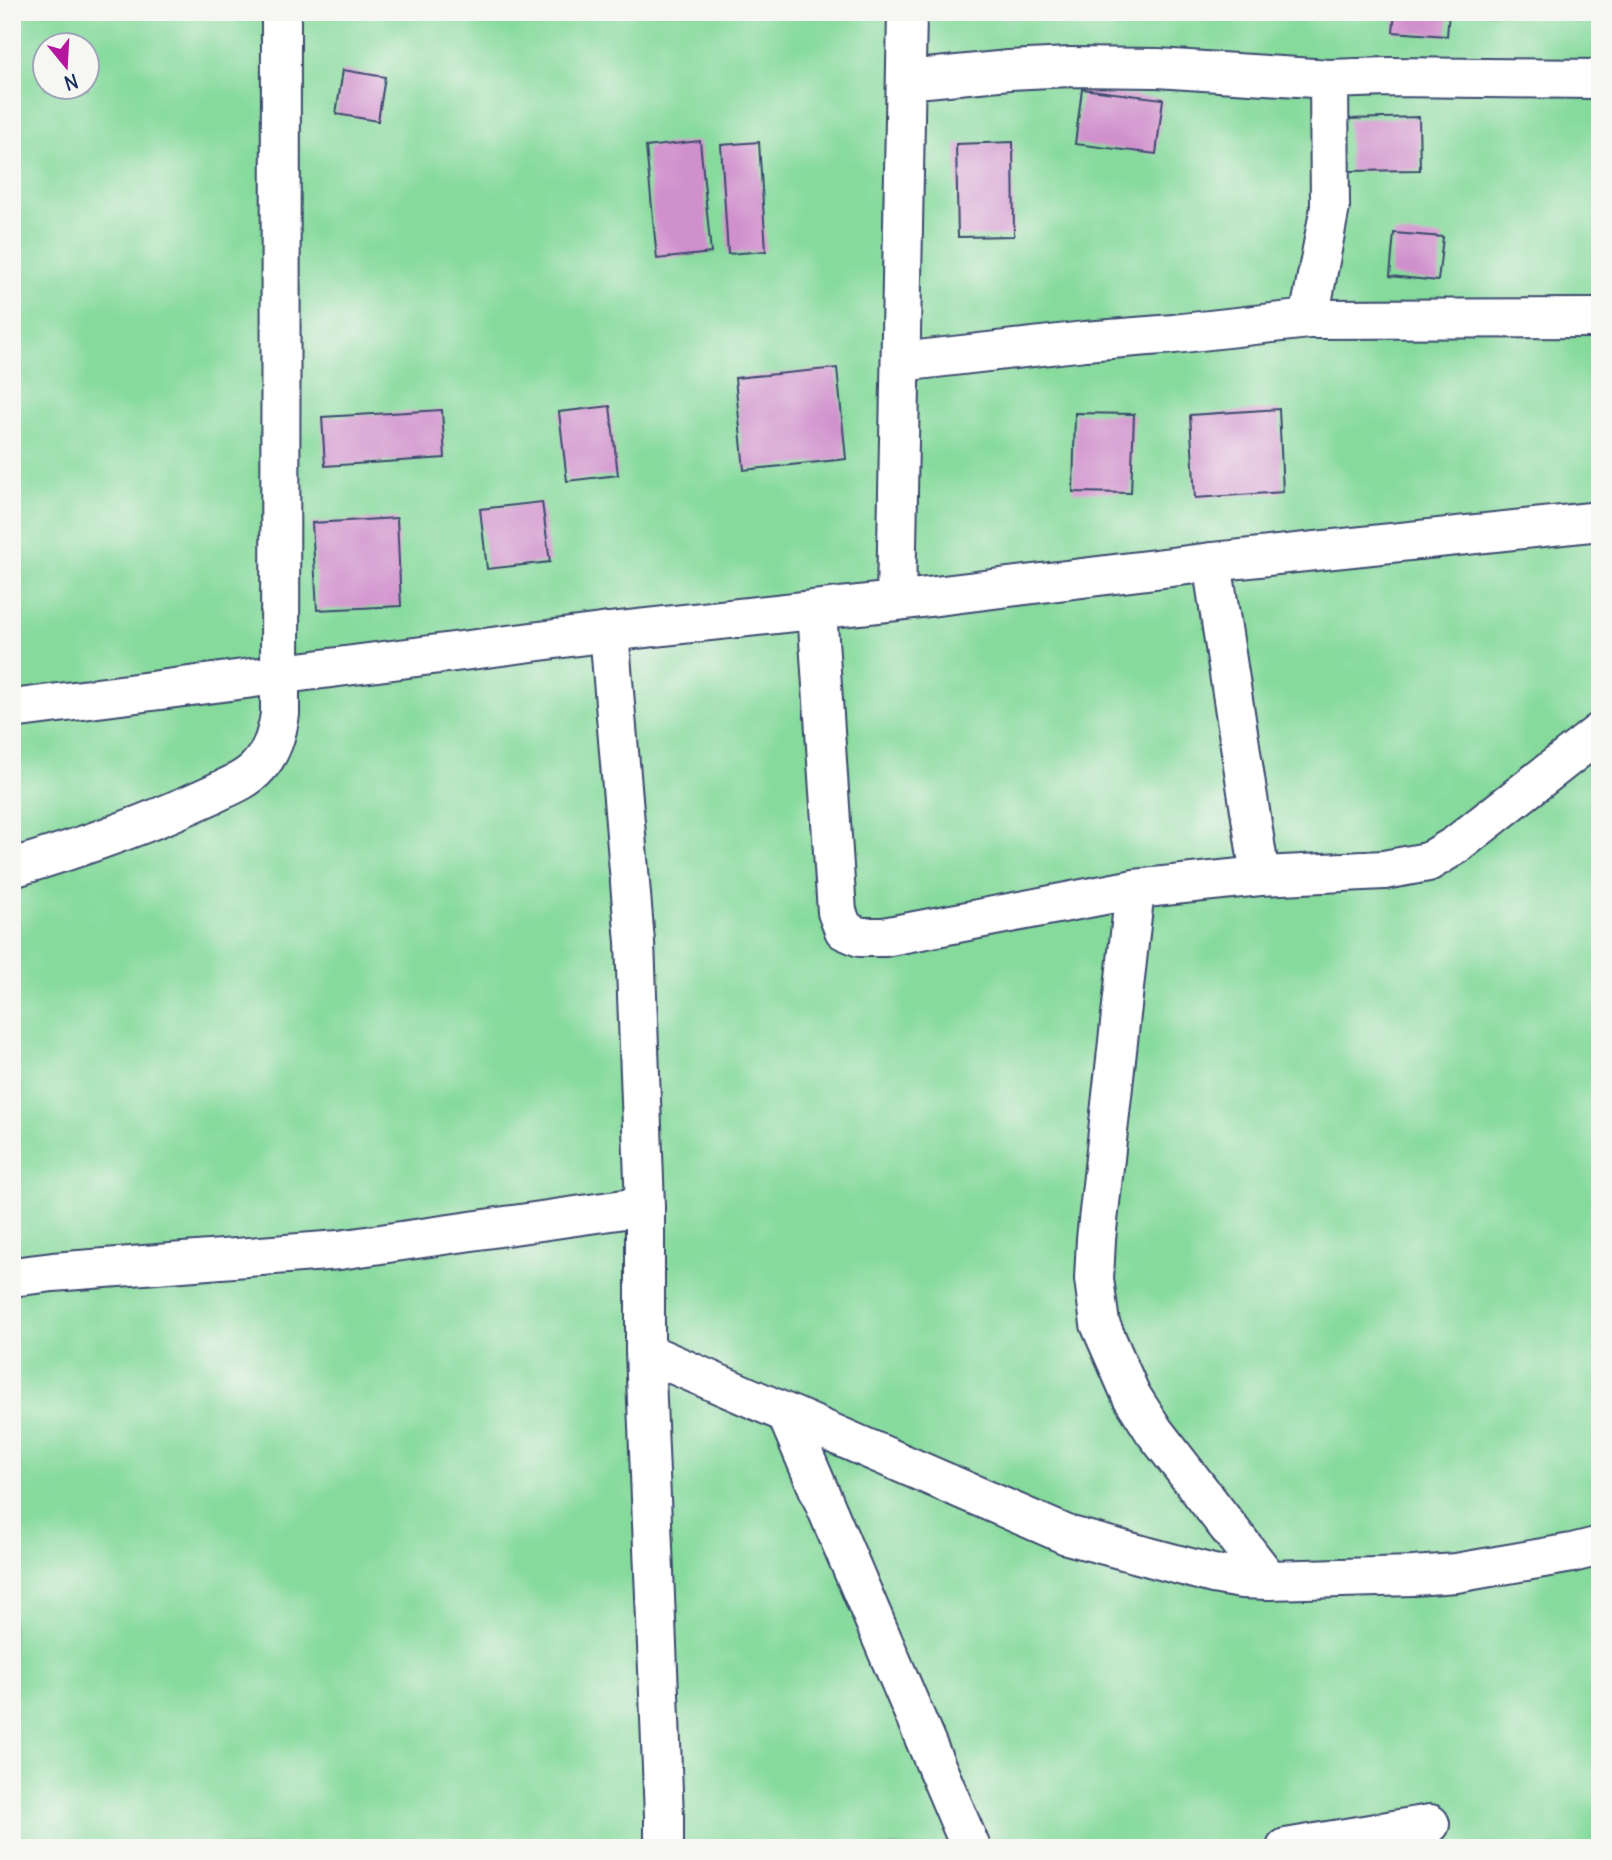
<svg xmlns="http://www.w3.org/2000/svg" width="1612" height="1860" viewBox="0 0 1612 1860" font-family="Delius,sans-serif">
  <rect width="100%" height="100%" fill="#f6f6f2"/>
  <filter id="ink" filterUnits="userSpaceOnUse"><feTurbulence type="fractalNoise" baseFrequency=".0143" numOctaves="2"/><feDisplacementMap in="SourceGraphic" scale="14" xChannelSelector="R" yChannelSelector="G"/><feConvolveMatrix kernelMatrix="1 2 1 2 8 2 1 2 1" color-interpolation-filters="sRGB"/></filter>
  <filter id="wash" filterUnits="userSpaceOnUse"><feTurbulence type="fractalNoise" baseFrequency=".00686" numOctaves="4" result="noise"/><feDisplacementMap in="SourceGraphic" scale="28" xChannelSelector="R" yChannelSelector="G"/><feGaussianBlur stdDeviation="1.57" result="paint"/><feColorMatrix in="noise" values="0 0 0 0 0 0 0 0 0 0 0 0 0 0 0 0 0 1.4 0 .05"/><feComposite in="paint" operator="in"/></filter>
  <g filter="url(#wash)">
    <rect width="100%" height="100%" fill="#f2e0c4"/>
    <!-- grass -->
    <path fill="#85da9c" stroke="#50847d" stroke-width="2" fill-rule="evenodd" d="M12 12H1600V1848H12ZM46 46H88V88H46Z"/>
    <g id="blocks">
      <!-- building -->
      <path fill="#d090cc" d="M1003 12H1069V17L1003 18Z
        M1395 12H1449L1447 36 1393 32Z
        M343 70 385 77 378 121 336 114Z
        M1082 89 1163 99 1156 154 1075 144Z
        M1419 117 1420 170 1349 171 1348 119Z
        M700 141 711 253 657 259 646 147Z
        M759 142 766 251 728 254 721 145Z
        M1013 142 1014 236 958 237 956 144Z
        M1394 233 1443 237 1438 281 1390 276Z
        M837 368 846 459 744 470 735 378Z
        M610 406 618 475 567 481 559 412Z
        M1279 409 1283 492 1195 498 1190 415Z
        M442 410 445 458 325 466 322 417Z
        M1075 413 1134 414 1131 493 1073 492Z
        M542 502 550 562 487 569 480 509Z
        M397 518 401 606 317 610 312 523Z"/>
    </g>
  </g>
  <g filter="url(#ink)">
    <use href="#blocks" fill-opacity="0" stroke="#3b4a6d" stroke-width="2"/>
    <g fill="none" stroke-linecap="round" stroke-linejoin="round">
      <defs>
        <path id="minor" d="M906 80 1009 70 1070 67 1157 68 1329 79 1388 77 1600 79
          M1309 319 1330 207 1329 79
          M901 362 1085 341 1174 334 1309 319 1600 318
          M1212 562 1260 876
          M817 610 837 912 844 930 860 937H884L1135 889 1260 876 1384 870 1428 862 1456 845 1600 732
          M609 632 635 942 645 1206V1352L664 1816V1848
          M12 868C80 848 148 824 213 794 228 787 247 780 258 767 272 752 277 734 280 714L281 12
          M1135 889 1096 1239 1094 1279 1100 1324 1131 1395 1154 1431 1269 1580
          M12 1277 53 1272 339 1250 645 1206
          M645 1352 1067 1535 1213 1574 1242 1579 1269 1580 1413 1576 1456 1573 1572 1553 1600 1546
          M786 1413 971 1848
          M1286 1848 1430 1824"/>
        <path id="tertiary" d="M896 601 907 12
          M12 709 609 632 896 601 1212 562 1600 521"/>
      </defs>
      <!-- minor casing -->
      <use href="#minor" stroke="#3b4a6d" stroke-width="42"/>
      <!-- tertiary casing -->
      <use href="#tertiary" stroke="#3b4a6d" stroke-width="42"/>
      <!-- minor -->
      <use href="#minor" stroke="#fff" stroke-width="38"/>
      <!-- tertiary -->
      <use href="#tertiary" stroke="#fff" stroke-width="38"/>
    </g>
  </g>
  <!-- margin -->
  <rect width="1612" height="1860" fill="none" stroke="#f6f6f2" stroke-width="42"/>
  <!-- north arrow -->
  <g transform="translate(66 66) rotate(162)"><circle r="33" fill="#f6f6f2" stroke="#9ea6b7" stroke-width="2"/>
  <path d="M0-5L12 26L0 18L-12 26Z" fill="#b5179e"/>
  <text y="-10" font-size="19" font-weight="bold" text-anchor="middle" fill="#1b2f5e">N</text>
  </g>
</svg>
